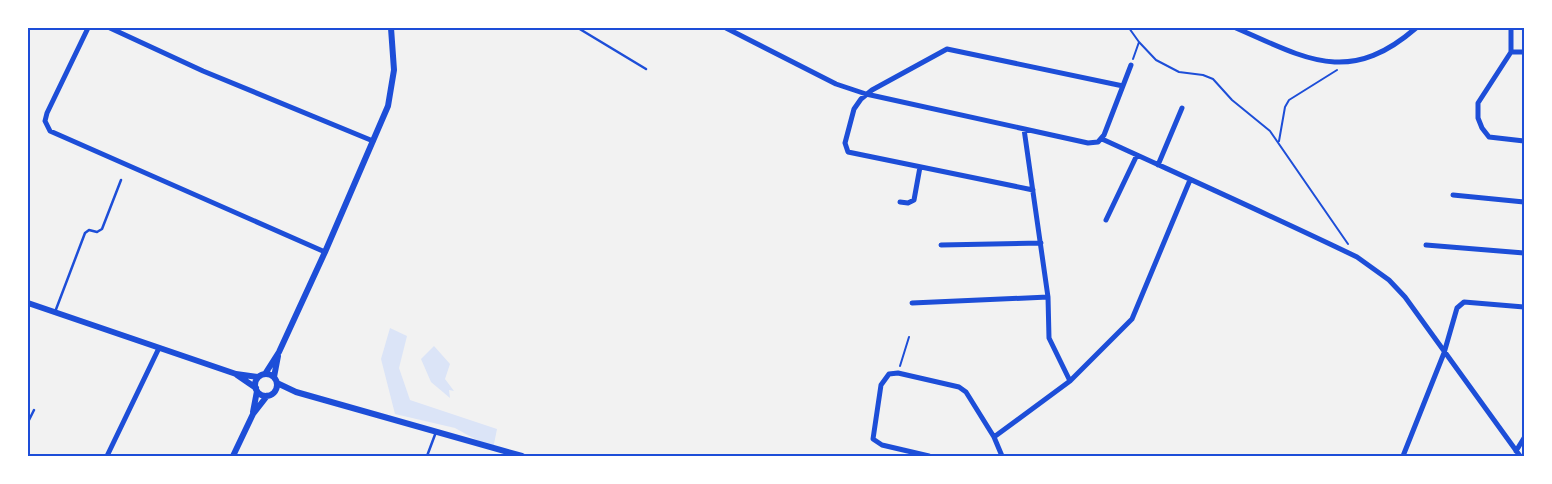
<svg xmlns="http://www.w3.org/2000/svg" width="1552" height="484" viewBox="0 0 1552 484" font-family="'PT Sans',sans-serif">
  <rect width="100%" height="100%" fill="#f2f2f2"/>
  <!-- green -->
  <path fill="#dbe4f7" d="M390 328 407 336 399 368 410 400 497 429 493 449 455 428 395 414 381 359Z
    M434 346 450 364 445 379 454 391 449 390 450 398 431 382 421 359Z"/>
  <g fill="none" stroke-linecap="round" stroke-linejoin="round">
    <!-- path -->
    <path stroke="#1d4ed8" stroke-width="2" d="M1129 28 1139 42 1156 60 1179 72 1203 75 1213 79 1232 100 1270 131 1348 244
      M1133 59 1139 42
      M1279 141 1285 107 1289 100 1337 70
      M900 366 909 337"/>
    <!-- service -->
    <path stroke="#1d4ed8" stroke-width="2.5" d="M578 28 646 69
      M55 312 85 233 89 230 97 232 102 229 121 180
      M28 422 34 410
      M427 456 436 432"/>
    <!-- minor -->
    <path stroke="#1d4ed8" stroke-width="5" d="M88 28 47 113 45 121 50 131 325 252
      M110 28 203 71 373 141
      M726 28 836 84 866 94 1088 143 1098 142 1104 135 1131 65
      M1236 28C1307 59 1349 86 1416 28
      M1511 28V52L1478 103V118L1482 128 1489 137 1524 141
      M1511 52H1524
      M1024 129 1048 297 1049 338 1070 381
      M1102 139C1187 178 1272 216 1357 257L1389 280 1405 297 1520 456
      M1158 165 1182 108
      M1033 190 848 152 845 143 854 109 861 99 872 90 947 49 1123 86
      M1453 195 1524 202
      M900 202 908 203 914 200 920 167
      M1106 220 1137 155
      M941 245 1041 243
      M1426 245 1524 253
      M912 303 1048 297
      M994 437 1070 381 1132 319 1190 180
      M1516 451 1524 438
      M107 456 159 348
      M929 456 882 445 873 439 881 385 889 374 898 373 959 387 966 392 994 437 1002 456
      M1403 456 1444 353 1457 308 1464 302 1524 307"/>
    <!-- tertiary -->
    <path stroke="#1d4ed8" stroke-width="6" d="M28 303 236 374 258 377
      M265 374 279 352 325 252 388 106 394 70 391 28
      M255 385a11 11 0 1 1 22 0a11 11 0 1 1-22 0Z
      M237 375 256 388
      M274 377 278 356
      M277 383 296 392 522 456
      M253 412 257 391
      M233 456 253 414 267 396"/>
  </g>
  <!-- border -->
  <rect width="1552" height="484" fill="none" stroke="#ffffff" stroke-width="58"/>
  <rect x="29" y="29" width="1494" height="426" fill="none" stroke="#1d4ed8" stroke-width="2"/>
</svg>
